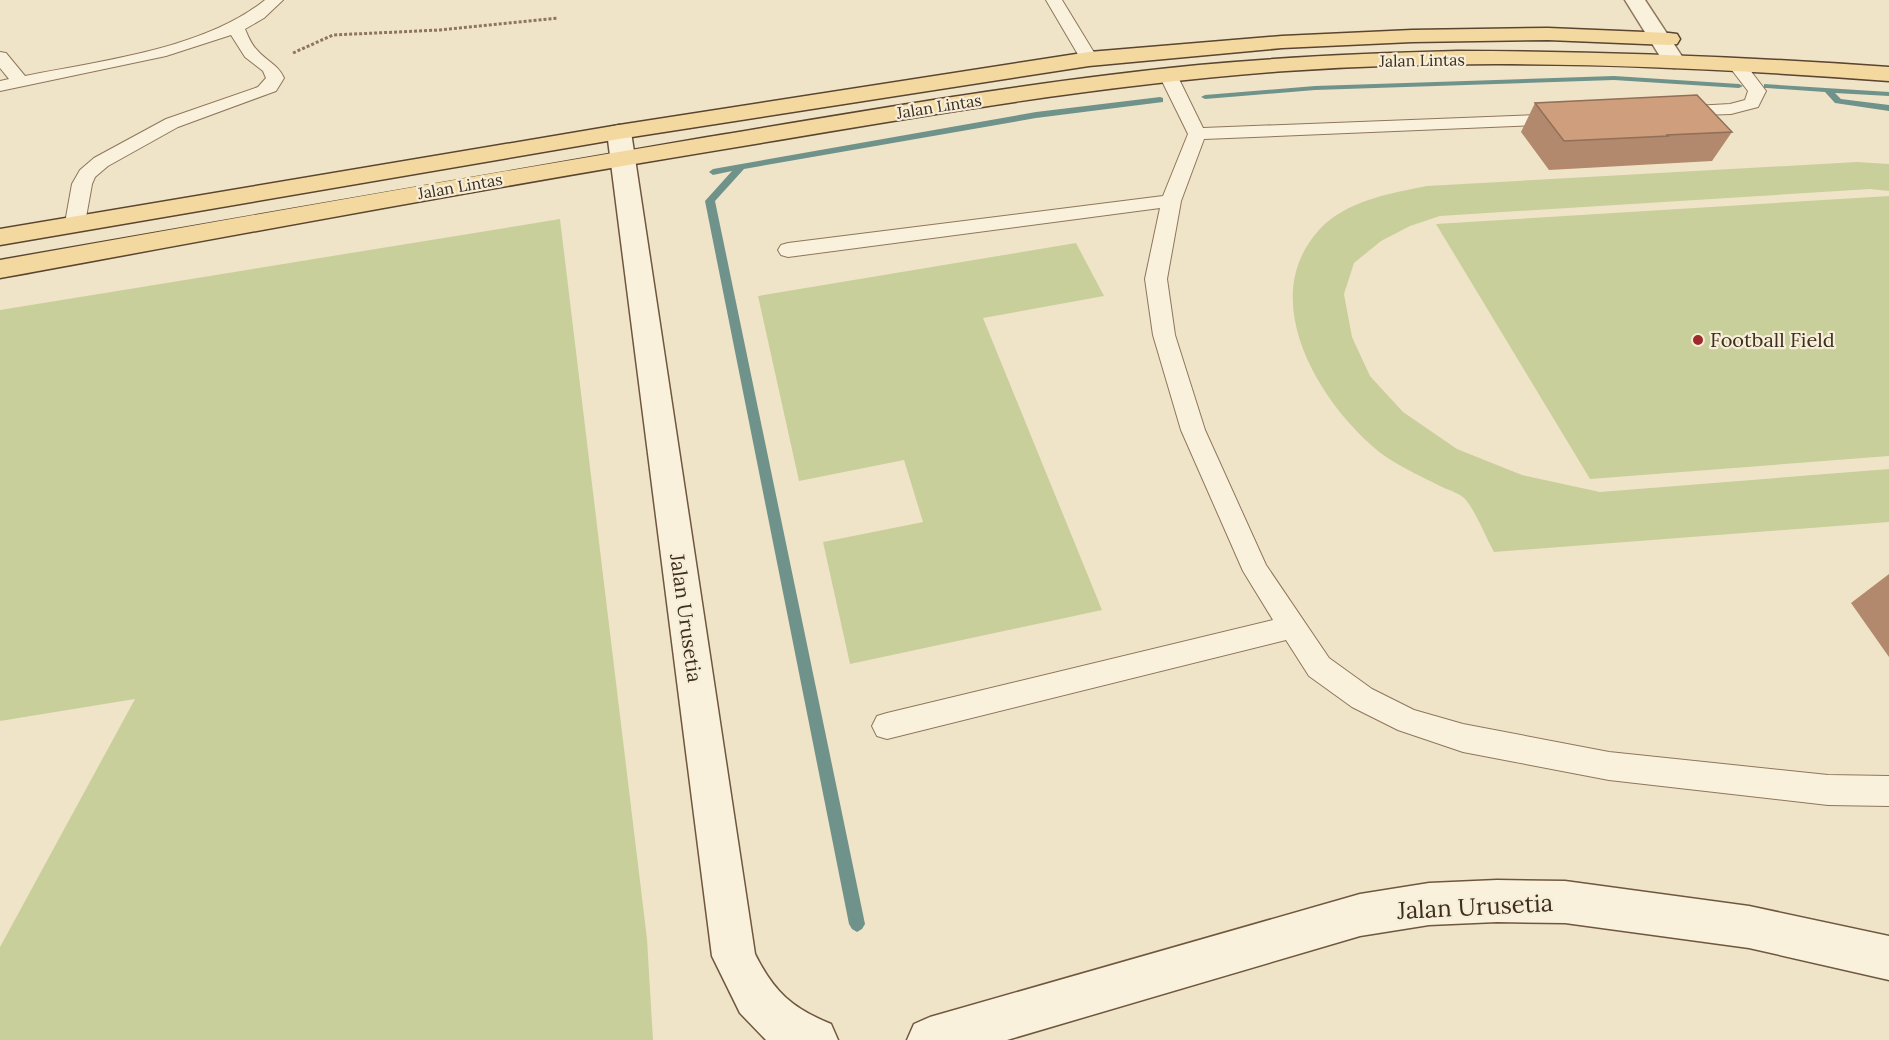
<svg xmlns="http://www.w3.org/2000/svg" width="1889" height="1040" viewBox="0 0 1889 1040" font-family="Lora,serif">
  <rect width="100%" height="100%" fill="#f0e4c8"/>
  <!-- green -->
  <path fill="#c9cf9b" d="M1857 162 1889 164V191L1870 189 1440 216 1410 226 1381 241 1354 263 1344 294 1352 337 1370 376 1403 412 1457 449 1522 475 1600 492 1889 469V522L1494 552C1485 536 1477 514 1466 500 1461 494 1449 490 1442 487 1419 475 1390 463 1371 445 1315 395 1258 297 1319 230 1345 201 1391 193 1427 186Z
    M1889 196V456L1590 479 1436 224Z
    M560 219 647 939 653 1040H0V947L135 699 0 721V310Z
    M1076 243 1104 296 983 318 1102 610 850 664 823 542 923 522 904 460 799 481 758 296Z"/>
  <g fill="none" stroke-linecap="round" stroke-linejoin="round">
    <!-- stream -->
    <path fill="#6f938a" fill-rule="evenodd" d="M1614 76 1739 84 1743 86 1739 88 1614 80 1315 90 1205 99 1201 97 1205 95 1315 86Z
      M1764 84 1889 92V96L1835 93 1841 99 1889 105V111L1835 103 1825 92 1767 88H1764Z
      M1160 97 1163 98V102L1036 118 744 169 715 201 865 924 862 929 857 932 852 929 849 924 705 201 732 171 713 175 709 172 713 169 1036 112Z"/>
    <defs>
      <path id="service" d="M265 0H283L264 18 245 29C248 36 251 44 257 50 266 61 278 64 284 78L276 91 178 127 108 166 95 177 92 184 85 223 82 227 75 229 68 227 65 223 72 184 80 170 94 158 166 119 258 87 266 78 263 71 245 57 231 35 166 56 0 91V81L9 79 0 68V52L6 53 25 76C100 61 205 49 265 0Z
        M1046 0H1062L1098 59 1095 63H1083Z
        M1737 60 1743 61 1766 91 1758 107 1731 114 1671 116 1668 112 1671 108 1677 107 1730 104 1745 100 1748 91 1728 65 1731 61Z
        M1168 70 1174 71 1177 75 1203 128 1562 114 1568 115 1571 119 1568 123 1562 124 1204 139 1181 201 1167 279 1175 335 1205 430 1266 565 1329 658 1372 689 1414 710 1463 724 1609 752 1828 775 1889 776V806L1828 805 1609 780 1463 752 1398 730 1352 707 1309 676 1286 640 887 739 877 736 872 726 877 716 887 713 1273 620 1243 571 1181 430 1153 335 1145 279 1160 208 788 257 781 255 778 250 781 245 788 243 1163 196 1188 134 1159 75 1162 71Z"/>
      <path id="minor" d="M1625 0H1645L1685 61 1682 66 1674 68 1666 66Z"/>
      <path id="secondary" d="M619 125 627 127 631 132 755 954C774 992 792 1008 831 1024L838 1040H766L740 1013 712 956 607 132 611 127Z
        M1497 880 1565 881 1749 906 1889 936V980L1749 948 1565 923 1497 922 1429 925 1360 936 1007 1040H907L914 1024 930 1017 1360 894 1429 883Z"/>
      <path id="primary" d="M1548 28 1669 33 1677 34 1680 39 1677 44 1669 45 1548 40 1412 42 1282 48 1089 66 619 139 0 245V229L619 125 1089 52 1282 36 1412 30Z
        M1458 51C1602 51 1745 57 1889 67V81C1688 66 1487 57 1286 71 1108 84 931 114 755 144 503 185 251 232 0 278V260C236 218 472 176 708 137 871 110 1035 81 1199 65 1285 57 1372 53 1458 51Z"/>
    </defs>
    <!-- service casing -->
    <use href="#service" stroke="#8d765c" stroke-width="2"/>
    <!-- minor casing -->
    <use href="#minor" stroke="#8d765c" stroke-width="3"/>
    <!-- secondary casing -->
    <use href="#secondary" stroke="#6f573f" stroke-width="3"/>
    <!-- primary casing -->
    <use href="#primary" stroke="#5b4430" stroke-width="3"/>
    <!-- path -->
    <path stroke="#8d765c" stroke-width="3" stroke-dasharray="3 2" stroke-linecap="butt" d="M293 53 333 35 440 30 558 18"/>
    <!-- service -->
    <use href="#service" fill="#faf1dc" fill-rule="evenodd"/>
    <!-- minor -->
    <use href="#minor" fill="#faf1dc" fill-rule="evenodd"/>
    <!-- secondary -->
    <use href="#secondary" fill="#faf1dc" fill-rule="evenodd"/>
    <!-- primary -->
    <use href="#primary" fill="#f3d9a0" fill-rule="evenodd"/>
  </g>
  <!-- wall -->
  <path fill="#b2896c" d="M1535 103 1732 132 1712 161 1549 170 1521 132Z
    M1889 574V657L1851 603Z"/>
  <!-- building -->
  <path fill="#cf9f7d" stroke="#916f58" stroke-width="1.5" d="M1697 95 1732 132 1667 135 1668 136 1564 141 1535 103Z"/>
  <!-- markers -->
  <circle fill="#9e2a2b" stroke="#f7eed8" stroke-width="2" cx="1698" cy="340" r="6"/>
  <g text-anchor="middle" stroke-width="4.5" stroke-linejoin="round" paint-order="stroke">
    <!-- far-street labels -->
    <g font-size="16" fill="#3d2e20" stroke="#f7eed8">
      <text transform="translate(1422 60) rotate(-1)" y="6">Jalan Lintas</text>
      <text transform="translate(939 106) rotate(-9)" y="6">Jalan Lintas</text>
      <text transform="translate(460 186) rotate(-10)" y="6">Jalan Lintas</text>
    </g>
    <!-- poi labels -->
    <g font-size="20" fill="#3d2e20" stroke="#f7eed8" text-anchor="start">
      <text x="1710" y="347">Football Field</text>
    </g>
    <!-- street labels -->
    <g font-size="20" fill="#3d2e20" stroke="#f7eed8">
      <text transform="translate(686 618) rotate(82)" y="7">Jalan Urusetia</text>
    </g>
    <!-- near-street labels -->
    <g font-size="24" fill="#3d2e20" stroke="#f7eed8">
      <text transform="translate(1475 907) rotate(-3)" y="8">Jalan Urusetia</text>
    </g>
  </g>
</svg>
